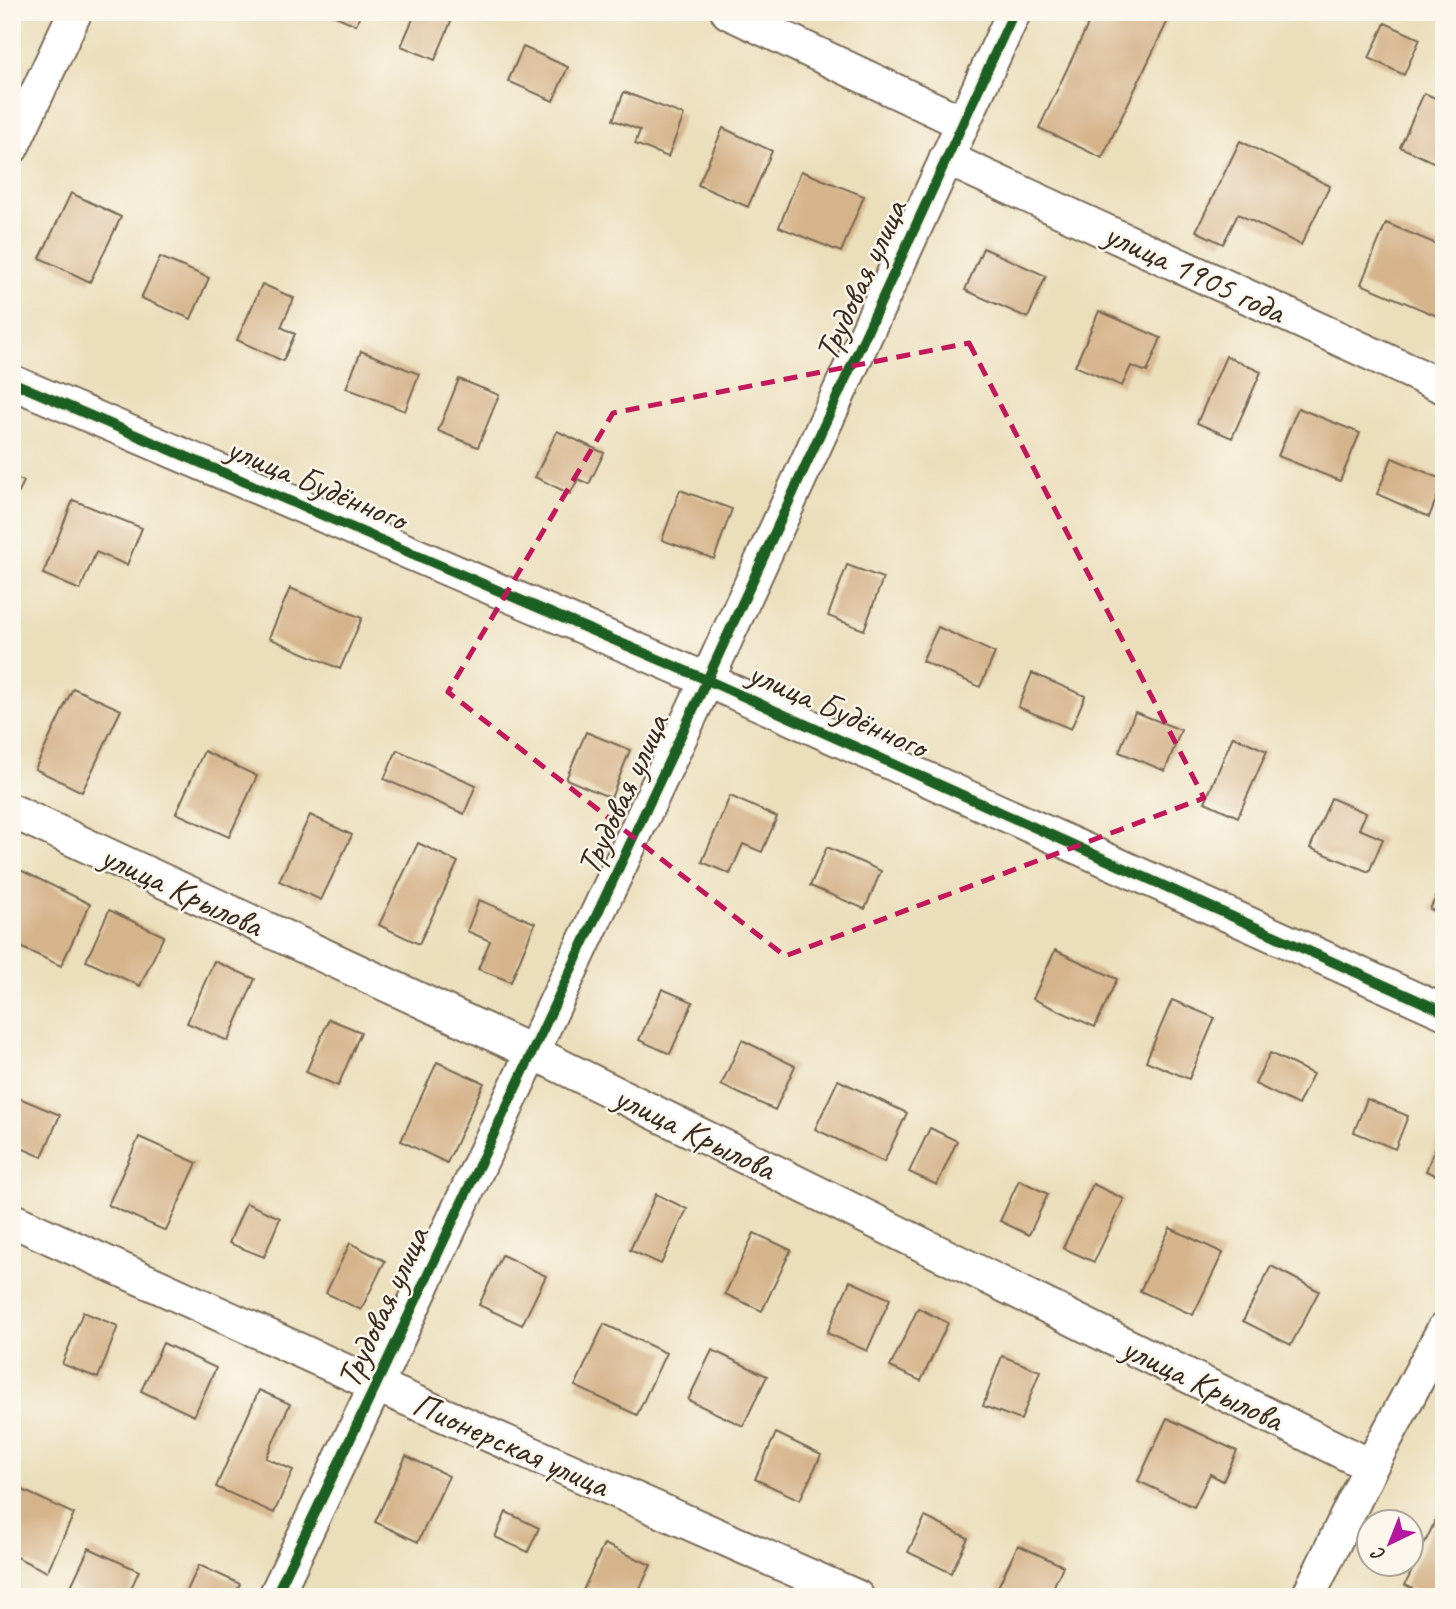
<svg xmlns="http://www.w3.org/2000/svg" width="1456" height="1609" viewBox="0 0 1456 1609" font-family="Caveat,sans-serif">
  <rect width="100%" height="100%" fill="#fbf7ec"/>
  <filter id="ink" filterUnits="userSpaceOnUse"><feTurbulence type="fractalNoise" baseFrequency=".0143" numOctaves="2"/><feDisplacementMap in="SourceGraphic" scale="14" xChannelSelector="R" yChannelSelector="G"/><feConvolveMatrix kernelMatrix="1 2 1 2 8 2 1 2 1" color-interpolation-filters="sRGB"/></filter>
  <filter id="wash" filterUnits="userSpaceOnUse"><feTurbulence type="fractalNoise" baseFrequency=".00686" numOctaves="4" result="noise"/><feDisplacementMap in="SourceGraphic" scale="28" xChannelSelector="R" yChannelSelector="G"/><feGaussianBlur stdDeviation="1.57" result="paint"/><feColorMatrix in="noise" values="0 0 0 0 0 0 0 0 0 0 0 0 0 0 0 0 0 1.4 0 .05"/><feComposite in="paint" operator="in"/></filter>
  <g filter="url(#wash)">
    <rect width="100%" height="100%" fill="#ebdebb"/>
    <g id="blocks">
      <!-- building -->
      <path fill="#d6b48b" d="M326 12H361L356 25Z
        M416 12H455L435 60 401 46Z
        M1094 12H1172L1102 158 1039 128Z
        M1385 23 1420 39 1404 75 1369 58Z
        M523 47 568 67 553 101 508 81Z
        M624 92 684 115 668 157 635 144 640 130 613 120Z
        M1424 93 1444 102V167L1400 147Z
        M723 128 772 151 748 207 698 185Z
        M1240 141 1330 186 1301 245 1238 214 1223 244 1196 231Z
        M801 171 864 196 841 252 779 227Z
        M71 193 121 217 90 282 40 258Z
        M1386 223 1444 247V301L1437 316 1361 284Z
        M983 248 1046 276 1028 318 965 290Z
        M160 257 209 278 191 319 141 298Z
        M262 284 294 298 281 327 295 334 283 361 237 340Z
        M1099 311 1161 338 1147 372 1131 366 1122 386 1075 366Z
        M361 351 419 374 405 411 346 388Z
        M1226 356 1261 372 1232 438 1197 423Z
        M459 379 499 395 478 447 438 431Z
        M1298 408 1360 433 1340 481 1278 456Z
        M557 431 604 453 589 484 578 479 570 494 535 477Z
        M1392 458 1444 480 1429 517 1377 494Z
        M12 477 24 481 12 508Z
        M680 490 732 509 714 559 662 540Z
        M73 500 142 528 127 565 96 552 80 590 43 574Z
        M847 565 883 578 864 630 828 616Z
        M290 588 362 618 340 669 269 638Z
        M938 627 995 653 980 687 922 661Z
        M1032 673 1085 696 1071 729 1018 707Z
        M73 688 121 710 82 792 35 769Z
        M1135 712 1181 730 1165 771 1119 752Z
        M586 732 630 750 611 798 566 779Z
        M1233 736 1267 751 1238 817 1205 802Z
        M397 750 476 785 464 814 384 779Z
        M204 751 257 776 229 837 176 813Z
        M730 796 777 817 762 852 743 844 730 874 702 862Z
        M1331 798 1366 813 1359 829 1383 839 1369 872 1310 848Z
        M310 815 352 835 321 900 279 881Z
        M418 843 458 862 419 944 379 925Z
        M827 847 881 871 865 909 810 886Z
        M14 867 90 904 61 966 12 943V870Z
        M1444 881V916L1430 909Z
        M479 900 535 923 511 982 478 969 490 941 467 931Z
        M109 910 164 936 140 986 86 961Z
        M1055 950 1117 979 1095 1027 1033 999Z
        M214 961 255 979 228 1041 187 1023Z
        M662 989 693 1002 670 1054 639 1040Z
        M1172 1000 1215 1018 1189 1079 1146 1061Z
        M329 1019 361 1032 338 1086 306 1072Z
        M742 1040 795 1066 775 1110 721 1085Z
        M1270 1053 1313 1074 1298 1105 1255 1084Z
        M437 1062 484 1083 447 1163 401 1141Z
        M838 1080 907 1113 884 1162 815 1129Z
        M12 1095 60 1115 42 1157 12 1144Z
        M1367 1099 1408 1116 1395 1149 1354 1132Z
        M930 1128 957 1141 937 1185 909 1172Z
        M1440 1136 1444 1137V1179L1426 1171Z
        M139 1137 197 1163 166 1231 108 1205Z
        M1019 1180 1048 1194 1029 1235 1000 1221Z
        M1093 1184 1124 1199 1094 1262 1063 1248Z
        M656 1194 687 1209 661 1264 630 1250Z
        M246 1203 280 1218 264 1257 229 1243Z
        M1170 1228 1223 1253 1193 1315 1140 1291Z
        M754 1233 791 1250 762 1311 725 1294Z
        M350 1243 385 1261 361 1310 326 1293Z
        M502 1255 546 1276 522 1325 479 1305Z
        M1271 1266 1319 1291 1291 1345 1243 1321Z
        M850 1281 890 1299 867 1351 827 1333Z
        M918 1308 948 1323 921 1381 890 1367Z
        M83 1312 118 1326 98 1378 62 1364Z
        M604 1324 666 1353 637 1415 575 1386Z
        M163 1343 216 1368 194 1416 141 1391Z
        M712 1350 767 1376 743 1426 688 1400Z
        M1002 1356 1040 1371 1021 1420 983 1406Z
        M259 1390 290 1404 266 1458 293 1470 274 1513 216 1487Z
        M1167 1418 1237 1451 1223 1481 1210 1474 1194 1507 1138 1481Z
        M776 1433 821 1455 800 1500 755 1479Z
        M406 1456 449 1476 418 1542 375 1522Z
        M12 1485 74 1514 47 1572 12 1555Z
        M506 1512 539 1528 528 1552 495 1537Z
        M925 1517 968 1538 951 1573 908 1552Z
        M1436 1519 1444 1522V1597H1430L1405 1585Z
        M604 1544 651 1565 636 1597H580Z
        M1018 1545 1063 1566 1049 1597H999L994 1595Z
        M89 1548 139 1571 127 1597H94L71 1586Z
        M199 1565 240 1584 234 1597H184Z"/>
    </g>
  </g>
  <g filter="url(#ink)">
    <use href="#blocks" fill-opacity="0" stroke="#796955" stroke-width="2"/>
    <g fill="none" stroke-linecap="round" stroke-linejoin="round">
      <defs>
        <path id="minor" d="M728 12 963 123
          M12 147 75 12
          M946 158 1444 387
          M12 382 707 680 1444 1012
          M12 811 532 1052 1371 1466
          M12 1220 376 1385 857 1597
          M275 1597 376 1385 707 680 1014 12
          M1308 1597 1371 1466 1444 1329"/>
      </defs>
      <!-- minor casing -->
      <use href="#minor" stroke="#796955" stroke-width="37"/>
      <!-- minor -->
      <use href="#minor" stroke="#fff" stroke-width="33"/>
      <defs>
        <path id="cycleway" d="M12 382 707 680 1444 1012
          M275 1597 376 1385 707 680 1014 12"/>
      </defs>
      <!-- cycleway casing -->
      <use href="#cycleway" stroke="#fbf7ec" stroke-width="15"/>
      <!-- cycleway -->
      <use href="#cycleway" stroke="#1b5e20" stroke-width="10"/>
    </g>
  </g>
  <!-- marked area -->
  <path fill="none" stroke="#c2185b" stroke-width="5" stroke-dasharray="14 9" stroke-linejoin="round" d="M969 343 1204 798 785 956 448 692 613 413Z"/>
  <g text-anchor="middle" stroke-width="5" stroke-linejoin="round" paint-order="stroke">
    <!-- street labels -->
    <g font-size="35" fill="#3b2a1e" stroke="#fbf7ec">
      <text transform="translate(1195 272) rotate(25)" y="12">улица 1905 года</text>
      <text transform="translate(860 280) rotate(-65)" y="12">Трудовая улица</text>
      <text transform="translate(317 483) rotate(23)" y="12">улица Будённого</text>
      <text transform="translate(838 709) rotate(24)" y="12">улица Будённого</text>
      <text transform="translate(622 794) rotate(-65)" y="12">Трудовая улица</text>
      <text transform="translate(182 890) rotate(25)" y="12">улица Крылова</text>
      <text transform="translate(695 1132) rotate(26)" y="12">улица Крылова</text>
      <text transform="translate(382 1307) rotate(-65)" y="12">Трудовая улица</text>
      <text transform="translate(1203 1383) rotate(26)" y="12">улица Крылова</text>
      <text transform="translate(511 1444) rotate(24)" y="12">Пионерская улица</text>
    </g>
  </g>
  <!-- margin -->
  <rect width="1456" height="1609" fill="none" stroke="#fbf7ec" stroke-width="42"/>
  <!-- north arrow -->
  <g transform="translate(1390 1543) rotate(223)"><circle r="33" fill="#fbf7ec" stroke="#aea59a" stroke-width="2"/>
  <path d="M0-5L12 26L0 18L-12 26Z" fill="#b5179e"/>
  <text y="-10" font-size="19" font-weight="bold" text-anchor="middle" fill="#3b2a1e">С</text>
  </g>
</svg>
